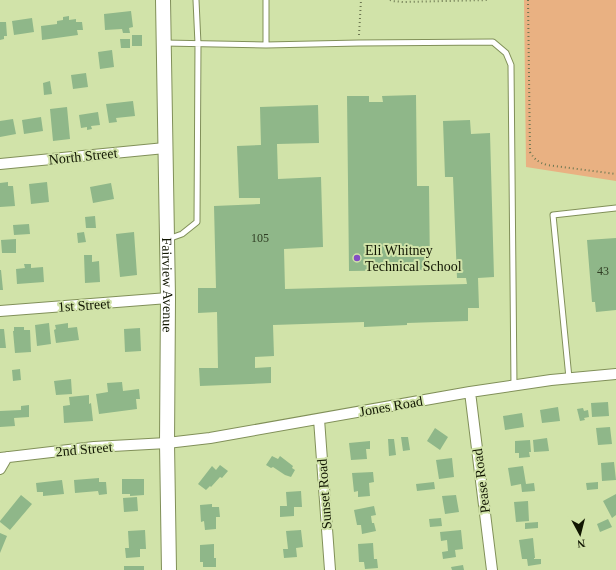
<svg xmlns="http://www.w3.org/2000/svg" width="616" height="570" viewBox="0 0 616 570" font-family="'Times New Roman',serif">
  <rect width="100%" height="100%" fill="#d1e3a9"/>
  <!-- green -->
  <path fill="#e9b182" d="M524 0H616V181L526 167Z"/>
  <!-- building -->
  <path fill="#8fb789" d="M131 11 133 27 129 28 130 33H123L122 29 105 30 104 14Z
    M69 16V20L76 19V22H82L83 30H77L78 35 42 40 41 26 57 24V21L63 20V17Z
    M32 18 34 32 14 35 12 21Z
    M0 22H6L7 36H4V39L0 40Z
    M132 35H142V46H132Z
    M120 39H130V48H121Z
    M112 50 114 67 100 69 98 52Z
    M86 73 88 87 73 89 71 75Z
    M50 81 52 94 44 95 43 83Z
    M416 95 417 186H429L430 270 349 271 347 96H369V102H383L382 96Z
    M133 101 135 116 116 118 117 122 109 123 106 104Z
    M318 105 319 143 277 144 278 179 321 177 323 247 284 249 285 289 467 284 466 278H457L453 177H445L443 121 470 120 471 134 490 133 494 277 478 278 479 308H468V321L407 323V325L364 327V322L273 325 274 356 255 357V368L271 367V383L200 386 199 368H218L217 312 198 313V288H216L214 206 260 204V198H239L237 146 261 145 260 107Z
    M67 107 70 139 53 141 50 109Z
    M98 112 100 125 91 126 92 129 87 130V127L81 128 79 115Z
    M41 117 43 131 24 134 22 120Z
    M13 119 16 134 0 137V121Z
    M8 182V186H13L15 206 0 207V183Z
    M47 182 49 202 31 204 29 184Z
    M111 183 114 199 93 203 90 187Z
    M95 216 96 228H86L85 217Z
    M29 224 30 234 14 235 13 225Z
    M84 232 86 242 78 243 77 233Z
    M134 232 137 275 120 277 116 234Z
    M616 238V310L596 312 595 302H592L587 240Z
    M16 239V253H2L1 240Z
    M84 255H92V262L99 261 100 282 85 283Z
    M24 264H31V268L43 267 44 282 17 284 16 269 25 268Z
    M0 270H1L3 290H0Z
    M49 323 51 344 37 346 35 325Z
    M68 323V328L77 327 79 340 56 343 54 330 56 329 55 325Z
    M14 327H24V330H30L31 352 15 353 13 331H14Z
    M140 328 141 351 125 352 124 329Z
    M0 329H4L6 348H0Z
    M20 369 21 380 13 381 12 370Z
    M71 379 72 394 56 395 54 381Z
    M122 382 123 391 139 389 140 399H136L137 409 99 414 96 394 108 392 107 383Z
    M89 395V404L91 403 93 421 64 423 63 406 70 405 69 397Z
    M608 402 609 416 592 417 591 403Z
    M29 405V417L14 418 15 426 0 427V411L21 410V406Z
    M558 407 560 421 542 423 540 410Z
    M583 408 584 411 588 410 589 417 584 418 585 420 580 421 577 409Z
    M522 413 524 427 505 430 503 416Z
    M610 427 612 444 598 445 596 428Z
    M435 428 448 437 440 450 427 441Z
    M401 437H408L410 450 403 451Z
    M547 438 549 451 534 452 533 440Z
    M388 439H394L396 455 389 456Z
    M530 440 531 452H529L530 457 519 458V453H515V441Z
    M370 441V449H366L367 459 351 460 349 443Z
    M272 456 278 459 280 456 293 466 292 468 295 470 291 477 285 475 273 467 271 468 266 465Z
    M452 458 454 477 439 479 436 460Z
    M614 462 616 480 602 481 601 463Z
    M220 465 228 471 222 478 220 477 211 487 210 486 206 490 198 484 212 466 216 470Z
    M523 466 526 484 534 483 535 491 522 492 521 484 511 486 508 468Z
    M373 472 374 482 369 483 370 496 358 497V491L354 492 352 473Z
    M99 478V482H106L107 494 99 495 98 491 75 493 74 480Z
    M122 479H144V495L130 496V494H122Z
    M62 480 64 494 43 496V492H37L36 483Z
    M434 482 435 489 417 491 416 484Z
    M598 482V489L587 490 586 483Z
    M301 491 302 507H294V516L280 517V506H287L286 492Z
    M616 494V515L612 518 603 501Z
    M21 495 32 504 10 530 0 522V521Z
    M456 495 459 512 445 514 442 496Z
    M137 497 138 511 124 512 123 498Z
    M528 501 529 521 516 522 514 502Z
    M212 504V507H219L220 517H216V529L205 530 204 521 201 522 200 505Z
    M374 506 376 515 371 516 372 523H374L376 531 362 534 361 525H357L354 510Z
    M441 518 442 526 430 527 429 519Z
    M608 519 612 527 600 532 597 524Z
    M538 522V528L525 529V523Z
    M145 530 146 549H140V557L126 558 125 548H129L128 531Z
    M301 530 303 547 296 548 297 557 284 558 283 549H288L286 531Z
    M461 530 463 549 455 550 456 557 443 559 442 552 448 551 447 540 441 541 440 532Z
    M0 533 7 536 0 553Z
    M533 538 535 558H534V559H541V564L528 566 527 559H522L519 540Z
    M373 543 374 559H377L378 568 365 569 364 562H359L358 544Z
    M214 544V558H216V567H203V562H200V545Z
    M463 565 464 570H452L451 567Z
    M124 566H144V570H124Z"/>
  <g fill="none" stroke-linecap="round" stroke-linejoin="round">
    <defs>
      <path id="lane" d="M164 43 266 45V0
        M266 45 359 43 493 42 506 53 511 65 514 386
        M168 239 182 234 197 222 198 44 196 0
        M569 378 553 215 616 208"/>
      <path id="street" d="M0 164 165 148
        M0 311 168 298
        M470 392 492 570
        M319 419 330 570
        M0 458 94 447 167 443 210 438 470 392 551 380 616 374
        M0 469 7 457"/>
      <g id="secondary">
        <path id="s1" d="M163 0 168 298 167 443 169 570"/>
      </g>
    </defs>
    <!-- lane casing -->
    <use href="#lane" stroke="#819059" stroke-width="7"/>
    <!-- street casing -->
    <use href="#street" stroke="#819059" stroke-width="12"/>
    <!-- secondary casing -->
    <use href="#secondary" stroke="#819059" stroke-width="16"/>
    <!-- path -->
    <path stroke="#6d7852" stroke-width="2" stroke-dasharray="1 3" stroke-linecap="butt" d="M390 0 392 1 403 2 489 0
      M528 0 530 152C535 160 538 162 547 165L616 174
      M359 35 361 0"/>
    <!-- lane -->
    <use href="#lane" stroke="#fff" stroke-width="5"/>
    <!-- street -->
    <use href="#street" stroke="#fff" stroke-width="10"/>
    <!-- secondary -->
    <use href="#secondary" stroke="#fff" stroke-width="14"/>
  </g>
  <!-- markers -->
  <circle fill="#834ec5" stroke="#d1e3a9" stroke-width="1.5" cx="357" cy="258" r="4"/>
  <g text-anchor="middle" stroke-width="4" stroke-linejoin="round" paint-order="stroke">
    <!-- number labels -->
    <g font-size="12" fill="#303e24">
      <text x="260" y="242">105</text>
      <text x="603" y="275">43</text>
    </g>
    <!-- street labels -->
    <g font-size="14" fill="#111602" stroke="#d1e3a9">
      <text transform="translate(83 156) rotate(-6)" y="5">North Street</text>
      <text dy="5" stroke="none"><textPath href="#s1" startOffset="285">Fairview Avenue</textPath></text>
      <text transform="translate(84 305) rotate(-4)" y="5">1st Street</text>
      <text transform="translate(391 406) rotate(-10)" y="5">Jones Road</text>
      <text transform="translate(84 449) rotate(-5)" y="5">2nd Street</text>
      <text transform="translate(481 481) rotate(-97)" y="5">Pease Road</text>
      <text transform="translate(324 494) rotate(-94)" y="5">Sunset Road</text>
    </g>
    <!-- poi labels -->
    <g font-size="14" fill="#111602" stroke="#d1e3a9" text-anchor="start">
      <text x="365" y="255">Eli Whitney<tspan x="365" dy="16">Technical School</tspan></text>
    </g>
  </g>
  <!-- north arrow -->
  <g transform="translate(580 534) rotate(173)" stroke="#d1e3a9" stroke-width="3" paint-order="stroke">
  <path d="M0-3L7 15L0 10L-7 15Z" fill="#111602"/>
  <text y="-6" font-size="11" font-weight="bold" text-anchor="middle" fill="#111602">N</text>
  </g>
</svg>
